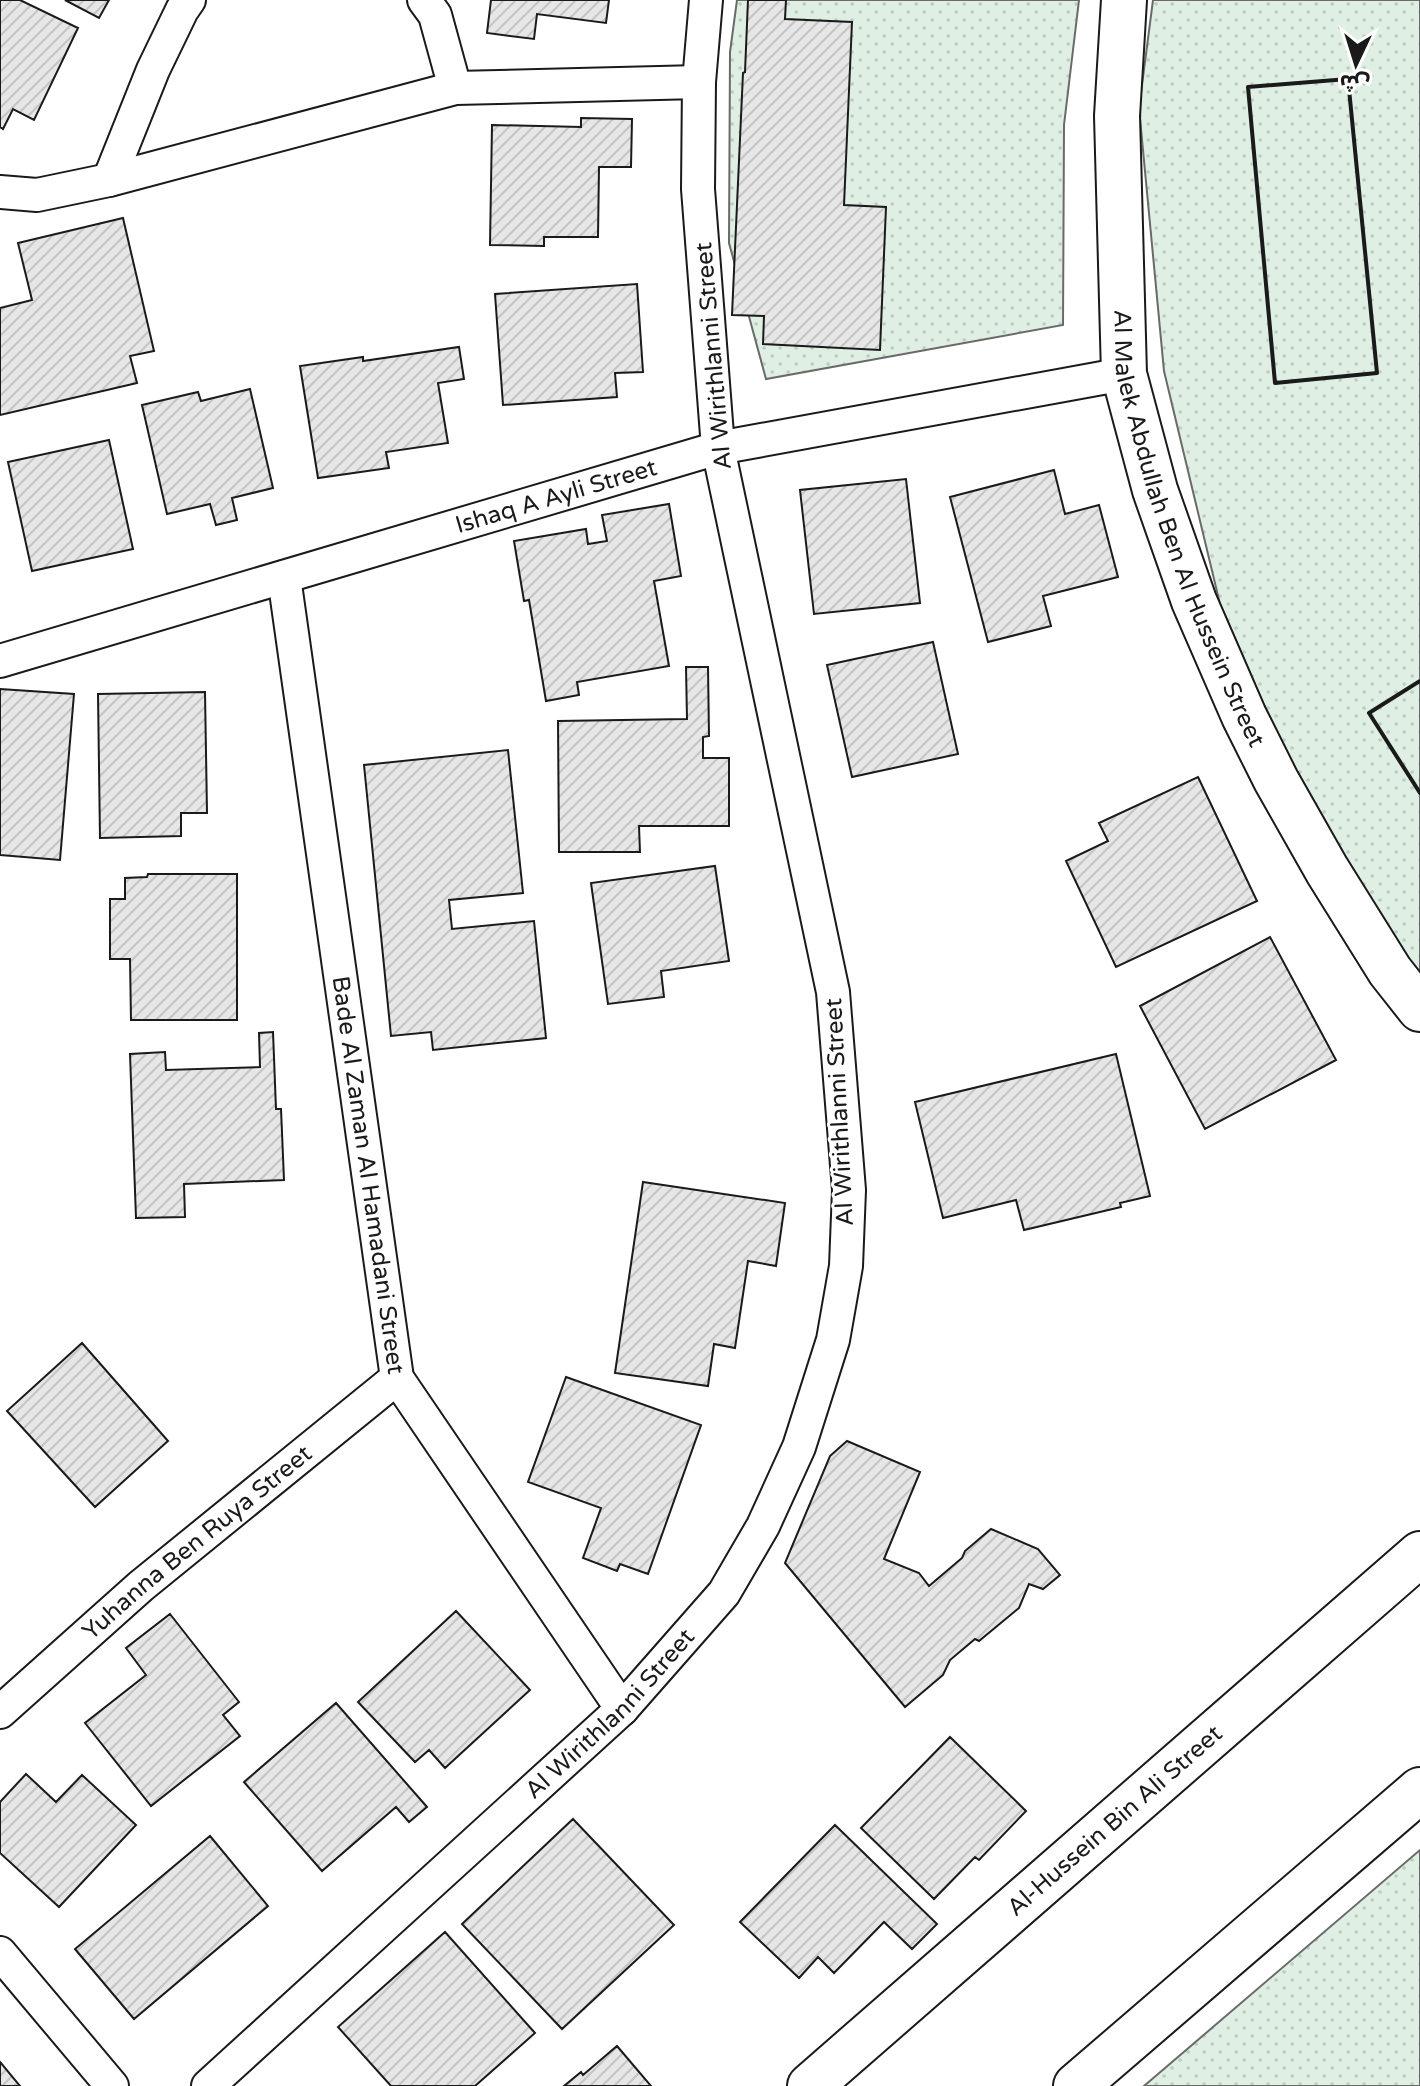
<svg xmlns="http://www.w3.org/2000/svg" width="1420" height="2086" viewBox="0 0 1420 2086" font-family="'Varela Round','Noto Sans Arabic',sans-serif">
  <defs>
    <pattern id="green-dots" width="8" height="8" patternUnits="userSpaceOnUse" patternTransform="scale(2)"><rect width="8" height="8" fill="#e0efe3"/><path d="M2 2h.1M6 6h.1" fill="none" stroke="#c0ccc2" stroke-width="1.8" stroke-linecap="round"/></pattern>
    <pattern id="building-hatch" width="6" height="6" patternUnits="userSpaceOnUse" patternTransform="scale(2)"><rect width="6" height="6" fill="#e6e6e6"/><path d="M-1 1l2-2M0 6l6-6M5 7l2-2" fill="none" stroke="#c5c5c5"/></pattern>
  </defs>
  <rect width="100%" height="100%" fill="#fff"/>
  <!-- green -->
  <path fill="url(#green-dots)" stroke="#6a6a6a" stroke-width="2" d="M737 0H1079L1064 125 1063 325 766 379 729 243 730 52Z
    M1153 0H1420V976L1304 797 1220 604 1164 371 1139 108Z
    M1420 1850V2086H1144Z"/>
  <!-- building -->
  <path fill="url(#building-hatch)" stroke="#1a1a1a" stroke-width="2" d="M0 0H20L78 28 34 120 13 109 3 129 0 127Z
    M65 0H109L99 18Z
    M491 0H609L606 23 537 14 534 39 487 33Z
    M748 0H786L785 19 852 22 844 205 886 207 880 350 763 344 764 316 732 315 743 73 745 72Z
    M581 118 632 119 631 167H599L598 237H544V246L490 245 492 125 581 127Z
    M123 218 154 351 130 356 137 383 0 415V308L32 300 18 243Z
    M637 284 643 372 615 373 617 397 503 405 495 294Z
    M459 347 464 379 438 383 448 443 386 452 389 468 318 478 300 366 363 357V361Z
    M250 389 273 488 232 498 237 520 216 525 210 504 167 514 142 405 198 392 201 401Z
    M109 440 133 549 32 571 8 462Z
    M1054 470 1065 514 1099 505 1118 577 1043 596 1051 626 988 642 950 497Z
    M906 479 920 603 814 614 800 490Z
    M669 504 681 576 654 581 669 666 577 682 579 695 546 701 529 600 524 601 514 541 586 529 588 544 607 541 602 515Z
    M933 642 958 754 852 777 827 665Z
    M686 667H708L709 736 703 737V758H729V826H639L640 852H559L558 721 687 719Z
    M0 689 74 694 60 860 0 855Z
    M205 692 207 813H181V836L100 838 98 694Z
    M508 750 523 893 449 900 452 929 534 921 546 1038 433 1050 431 1032 391 1036 364 765Z
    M1198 777 1257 901 1116 967 1066 861 1108 841 1099 823Z
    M715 866 729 961 661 971 664 997 608 1004 591 883Z
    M148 874H237V1020H131L130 959H110V899H125V878L147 877Z
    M1270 937 1336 1060 1205 1129 1140 1006Z
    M273 1032 276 1109H281L284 1180 184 1184 185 1217 136 1218 130 1054 165 1052 166 1070 260 1067 259 1033Z
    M1116 1054 1150 1196 1120 1203 1121 1207 1024 1230 1016 1200 943 1218 915 1102Z
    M643 1182 785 1203 776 1266 748 1261 735 1348 714 1344 708 1386 615 1373Z
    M82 1343 168 1441 95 1507 7 1411Z
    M566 1377 701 1425 648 1574 620 1564 617 1571 583 1558 601 1508 528 1482Z
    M847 1441 920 1472 884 1559 919 1573 929 1586 962 1558 965 1551 991 1529 1038 1549 1060 1575 1043 1589 1029 1584 1019 1608 979 1641 975 1639 950 1660 943 1675 905 1707 785 1563 830 1456Z
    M456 1611 530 1690 445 1768 429 1750 415 1762 358 1702Z
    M170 1614 239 1702 223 1715 240 1736 151 1806 85 1723 146 1675 126 1648Z
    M336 1703 427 1807 409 1822 396 1807 322 1871 244 1782Z
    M950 1737 1026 1811 979 1860 975 1857 934 1899 861 1828Z
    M26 1774 56 1802 82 1775 136 1825 59 1907 0 1853V1802Z
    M573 1819 674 1925 562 2029 462 1924Z
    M835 1825 937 1924 912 1949 884 1922 834 1973 818 1957 799 1978 740 1922Z
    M210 1836 268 1906 134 2019 75 1949Z
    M445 1932 535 2033 475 2086H391L338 2027Z
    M617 2046 651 2086H564L581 2072 583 2075Z
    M0 2062 20 2086H0Z"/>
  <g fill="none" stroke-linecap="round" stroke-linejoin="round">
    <defs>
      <g id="street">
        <path d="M424 0 435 15 455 88"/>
        <path d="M109 180 153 70 182 10 189 0"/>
        <path d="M0 192 37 195 109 180 455 88 699 82"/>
        <path id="s1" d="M284 577 397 1378 622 1709"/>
        <path id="s2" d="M0 661 718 448 1124 374"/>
        <path id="s3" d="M0 1712 141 1586 397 1378"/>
        <path d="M0 1953 112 2086"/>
        <path id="s4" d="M208 2086 622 1709 724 1593 763 1526 799 1447 833 1340 846 1266 849 1190 833 992 718 448 698 189 699 82 706 0"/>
      </g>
      <g id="secondary">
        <path id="s5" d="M1124 0 1117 116 1124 374 1155 490 1194 601 1244 716 1276 780 1327 870 1390 971 1420 1009"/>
      </g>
      <g id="highway">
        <path id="s6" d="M810 2086 1420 1554"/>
        <path d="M1076 2086 1420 1790"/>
      </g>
    </defs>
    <!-- street casing -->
    <use href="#street" stroke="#1a1a1a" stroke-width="36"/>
    <!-- secondary casing -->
    <use href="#secondary" stroke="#1a1a1a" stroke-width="48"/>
    <!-- highway casing -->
    <use href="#highway" stroke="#1a1a1a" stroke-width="48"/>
    <!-- street -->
    <use href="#street" stroke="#fff" stroke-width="32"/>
    <!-- secondary -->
    <use href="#secondary" stroke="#fff" stroke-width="44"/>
    <!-- highway -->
    <use href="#highway" stroke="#fff" stroke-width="44"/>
    <!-- wall -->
    <path stroke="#1a1a1a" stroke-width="4" d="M1348 79 1377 373 1275 383 1248 87Z
      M1420 681 1369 713 1420 793"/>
  </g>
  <g text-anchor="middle" stroke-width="6" stroke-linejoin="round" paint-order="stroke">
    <!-- street labels -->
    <g font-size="24" fill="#1a1a1a" stroke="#fff">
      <text transform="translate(713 356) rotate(-95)" y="8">Al Wirithlanni Street</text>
      <text dy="8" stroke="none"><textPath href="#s2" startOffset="580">Ishaq A Ayli Street</textPath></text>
      <text dy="8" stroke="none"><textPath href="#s5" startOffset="540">Al Malek Abdullah Ben Al Hussein Street</textPath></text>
      <text transform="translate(839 1112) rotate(-93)" y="8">Al Wirithlanni Street</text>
      <text dy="8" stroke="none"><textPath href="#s1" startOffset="604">Bade Al Zaman Al Hamadani Street</textPath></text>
      <text dy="8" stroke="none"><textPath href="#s3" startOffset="260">Yuhanna Ben Ruya Street</textPath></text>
      <text dy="8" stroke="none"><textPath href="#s4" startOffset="548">Al Wirithlanni Street</textPath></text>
      <text dy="8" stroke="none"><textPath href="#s6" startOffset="404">Al-Hussein Bin Ali Street</textPath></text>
    </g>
  </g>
  <!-- north arrow -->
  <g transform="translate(1356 64) rotate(184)" stroke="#ffffff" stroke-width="6" paint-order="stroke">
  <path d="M0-6L14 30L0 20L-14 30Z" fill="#1a1a1a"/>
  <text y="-12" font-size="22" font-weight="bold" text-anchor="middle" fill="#1a1a1a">ش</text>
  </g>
</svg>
